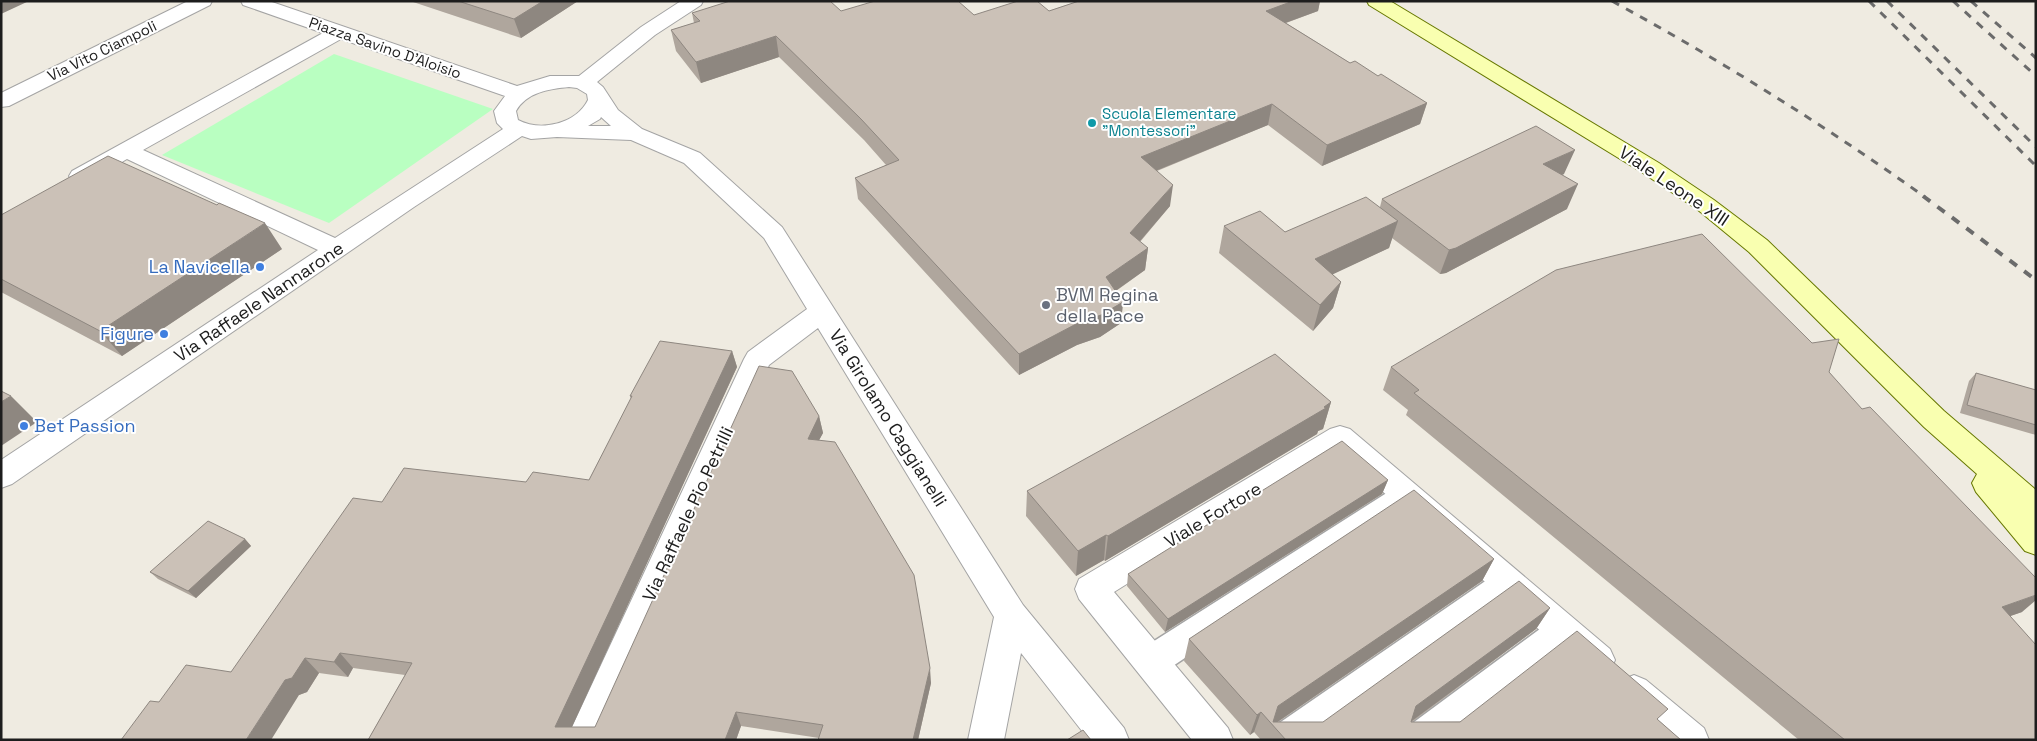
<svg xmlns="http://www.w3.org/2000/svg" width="2037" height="741" viewBox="0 0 2037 741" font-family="'Space Grotesk',sans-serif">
  <rect width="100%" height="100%" fill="#efebe1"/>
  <!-- park -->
  <path fill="#b9ffc1" d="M334 54 493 109 329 223 162 155Z"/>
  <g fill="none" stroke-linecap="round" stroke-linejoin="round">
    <defs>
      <path id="service" d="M1406 483 1416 487 1420 495 1416 503 1164 672 1152 676 1140 672 1136 661 1140 650 1396 487Z
        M1508 569 1519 573 1523 582 1519 591 1313 740H1267L1272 728 1497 573Z
        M1563 616 1574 620 1579 630 1574 640 1446 740H1401L1406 728 1552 620Z"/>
      <path id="minor" d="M188 1H212L210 5 9 106 1 107V93Z
        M241 1H269L517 86 550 76H579L641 27 681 1H703L701 5 655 35 597 82 603 87 618 110 642 129 700 153 782 227 1023 605 1124 728 1129 740H1089L1021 653 1004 740H968L994 617 818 328 769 365 602 740H566L744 359 748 352 807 309 764 238 684 163 631 140 557 137 531 139 522 136 414 207 12 484 1 488V460L318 250 127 159C111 168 91 186 72 181L69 176 72 171 323 33 243 5ZM341 39 505 96 494 111 497 123 503 129 335 238 143 150ZM569 87 577 88 587 94 588 100C576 124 541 132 518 120L516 111C527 92 549 89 569 87ZM601 117 611 126H588L600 119Z
        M1340 426 1350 429 1610 649 1615 660 1610 671 1598 676 1586 671 1338 452 1114 592 1228 728 1233 740H1192L1079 599 1075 589 1079 579 1330 429Z
        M1634 675 1646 680 1704 728 1709 740H1664L1622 702 1617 691 1622 680Z"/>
      <path id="secondary" d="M1367 1H1390L1659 163 1714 200 1767 240 1944 411 2036 490V555L2025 551 1976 492 1972 483 1977 474 1924 427 1749 252 1698 210 1643 173 1369 5Z"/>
    </defs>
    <!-- service casing -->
    <use href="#service" stroke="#a4a4a4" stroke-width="3"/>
    <!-- minor casing -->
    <use href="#minor" stroke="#a4a4a4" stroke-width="2"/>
    <!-- secondary casing -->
    <use href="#secondary" stroke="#677800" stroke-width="2"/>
    <!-- service -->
    <use href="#service" fill="#fff" fill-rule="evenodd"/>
    <!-- minor -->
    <use href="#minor" fill="#fff" fill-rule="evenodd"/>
    <!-- secondary -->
    <use href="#secondary" fill="#f9ffb0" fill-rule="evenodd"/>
    <!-- rail-far1 -->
    <path stroke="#6b6b6b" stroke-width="3" stroke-dasharray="8 8" stroke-linecap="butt" d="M1612 1C1720 60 1824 125 1925 197
      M1869 1 2036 166
      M1887 1 2036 147
      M1953 1 2036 76
      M1971 1 2036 58"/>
    <!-- rail -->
    <path stroke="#6b6b6b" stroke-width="4" stroke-dasharray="9 9" stroke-linecap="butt" d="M1923 196 2036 280"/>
  </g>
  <!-- wall -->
  <path fill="#afa69d" d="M410 1H578L521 38Z
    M1079 1H1320L1318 11 1286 23 1350 63 1378 76 1427 103 1420 124 1322 166 1268 125 1157 171 1170 206 1140 242 1148 248 1145 270 1116 291 1123 302 1121 323 1100 337 1077 345 1019 375 858 199 855 178 886 165 864 140 779 57 701 83 676 51 671 30 694 23 692 13 841 11 974 15 1049 11Z
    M1564 174 1562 175 1567 209 1446 273 1440 274 1392 238 1389 248 1332 274 1341 282 1333 308 1313 331 1219 253 1224 226 1285 232 1380 207 1382 199Z
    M1 215 282 249 122 356 1 292Z
    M732 351 737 367 571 727H595L819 416 823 433 819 440 931 683 918 740H818L819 738 741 726 736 740H368L405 675 353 668 348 677 319 673 307 692 299 695 159 702 231 672 382 502 526 482 589 480 631 399 630 396Z
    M1391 367 1829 372 2022 612 2010 616 2036 740H1799L1406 415 1408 410 1383 390Z
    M1976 373 2036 390V435L1960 413 1969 381Z
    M1331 402 1323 429 1318 431 1317 434 1105 561 1104 560 1076 576 1026 516 1027 491Z
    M1388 480 1382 494 1165 632 1127 586 1128 574Z
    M245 539 251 546 196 598 158 579 150 572Z
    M1494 559 1482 581 1278 722H1323L1550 608 1536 629 1412 722 1658 720 1681 740H1261L1254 732 1250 735 1184 661 1189 639Z"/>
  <!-- shaded-wall -->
  <path fill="#8e8780" d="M1 1H29L1 14Z
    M543 1H578L521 38 514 19Z
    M1293 1H1320L1318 11 1263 31 1266 11Z
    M776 36 779 57 701 83 696 62Z
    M1427 103 1420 124 1322 166 1327 145Z
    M1272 104 1268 125 1138 178 1141 157Z
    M1575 150 1564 174 1532 189 1543 164Z
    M1578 184 1567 209 1446 273 1440 274 1449 250Z
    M1173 185 1170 206 1128 255 1130 233Z
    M1398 221 1389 248 1308 286 1315 259Z
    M265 223 282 249 122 356 100 331Z
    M1148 248 1145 270 1104 299 1106 277Z
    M1341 282 1333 308 1313 331 1320 305Z
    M1123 302 1121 323 1100 337 1077 345 1019 375V354L1078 323Z
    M732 351 737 367 566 740 555 727Z
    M11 396 37 422 1 446V402Z
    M1331 402 1323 429 1318 431 1317 434 1105 561 1108 536Z
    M819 416 823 433 811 455 808 439Z
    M1388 480 1382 494 1165 632 1168 619Z
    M1106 535 1104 560 1076 576 1078 551Z
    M245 539 251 546 196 598 188 591Z
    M1494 559 1482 581 1273 725 1272 724 1278 706Z
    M2036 595V600L2022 612 1976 628 2002 607Z
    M1550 608 1536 629 1405 726 1416 706Z
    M340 653 353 668 348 677 334 662Z
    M305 658 319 673 307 692 299 695 271 740H246L285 680Z
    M930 668 931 683 918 740H913Z
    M736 712 741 726 736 740H725Z
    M1261 712 1254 732 1250 735 1257 715Z"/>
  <!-- building -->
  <path fill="#cbc1b7" stroke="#8e8780" d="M458 1H543L514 19Z
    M730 1H830L841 11 875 1H958L974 15 1018 1H1037L1049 11 1079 1H1293L1266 11 1350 63 1355 61 1378 76 1381 74 1427 103 1327 145 1272 104 1141 157 1173 185 1130 233 1148 248 1106 277 1123 302 1101 315 1078 323 1019 354 855 178 899 160 861 119 776 36 696 62 671 30 700 21 692 13Z
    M1536 126 1575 150 1543 164 1578 184 1456 248 1449 250 1382 199Z
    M108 156 217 205 219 203 265 223 100 331 1 279V215Z
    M1366 197 1398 221 1315 259 1341 282 1320 305 1224 226 1260 211 1285 232Z
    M1702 234 1812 343 1839 339 1829 372 1862 409 1870 407 2036 578V595L2002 607 2036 645V740H1845L1414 393 1419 390 1391 367 1556 270Z
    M660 341 732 351 555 727H595L759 366 792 371 819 416 808 439 835 442 914 575 930 668 913 740H818L823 725 736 712 725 740H368L412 663 340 653 334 662 305 658 292 678 285 680 246 740H121L150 701 159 702 186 665 231 672 353 498 382 502 404 468 526 482 533 472 589 480 632 396H630Z
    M1275 354 1331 402 1324 407 1326 408 1108 536 1106 535 1078 551 1027 491Z
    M1976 373 2036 390V425L1967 405Z
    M1 391 11 396 1 402Z
    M1342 441 1388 480 1168 619 1128 574Z
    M1414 490 1494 559 1278 706 1273 722H1323L1519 581 1550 608 1416 706 1411 722H1460L1577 631 1668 709 1657 719 1681 740H1286L1261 712 1257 715 1189 639Z
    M208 521 245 539 188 591 150 572Z
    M1083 730 1091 740H1067Z"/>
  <!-- markers -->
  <circle fill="#0f9aa8" stroke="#fff" stroke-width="2" cx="1092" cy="123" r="5"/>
  <g fill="#3f7fe0" stroke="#fff" stroke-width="2">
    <circle cx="260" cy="267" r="5"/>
    <circle cx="164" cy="334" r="5"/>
    <circle cx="24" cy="426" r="5"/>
  </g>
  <circle fill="#6b7280" stroke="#fff" stroke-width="2" cx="1046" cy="305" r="5"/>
  <g text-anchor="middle" stroke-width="4" stroke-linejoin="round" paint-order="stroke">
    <!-- far-street labels -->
    <g font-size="15" fill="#1d1d1d" stroke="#fff">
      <text transform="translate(385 48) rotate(19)" y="5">Piazza Savino D'Aloisio</text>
      <text transform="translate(102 51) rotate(-26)" y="5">Via Vito Ciampoli</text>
    </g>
    <!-- far-culture labels -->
    <g font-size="15" fill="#0d838f" stroke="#fff" text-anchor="start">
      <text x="1102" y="119">Scuola Elementare<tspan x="1102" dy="17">"Montessori"</tspan></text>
    </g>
    <!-- street labels -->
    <g font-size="18" fill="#1d1d1d" stroke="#fff">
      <text transform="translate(1674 186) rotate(34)" y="6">Viale Leone XIII</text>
      <text transform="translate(259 302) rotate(-34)" y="6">Via Raffaele Nannarone</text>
      <text transform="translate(888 418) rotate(58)" y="6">Via Girolamo Caggianelli</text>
      <text transform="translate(688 514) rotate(-65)" y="6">Via Raffaele Pio Petrilli</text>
      <text transform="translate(1213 515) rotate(-31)" y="6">Viale Fortore</text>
    </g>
    <!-- shop labels -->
    <g font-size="18" fill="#366cbe" stroke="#fff" text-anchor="end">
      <text x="250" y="273">La Navicella</text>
      <text x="154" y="340">Figure</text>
      <text x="34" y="432" text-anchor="start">Bet Passion</text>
    </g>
    <!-- worship labels -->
    <g font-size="18" fill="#5b616d" stroke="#fff" text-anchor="start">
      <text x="1056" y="301">BVM Regina<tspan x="1056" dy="21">della Pace</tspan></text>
    </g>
  </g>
  <!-- border -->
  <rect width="2037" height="741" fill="none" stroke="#1d1d1d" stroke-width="5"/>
</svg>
